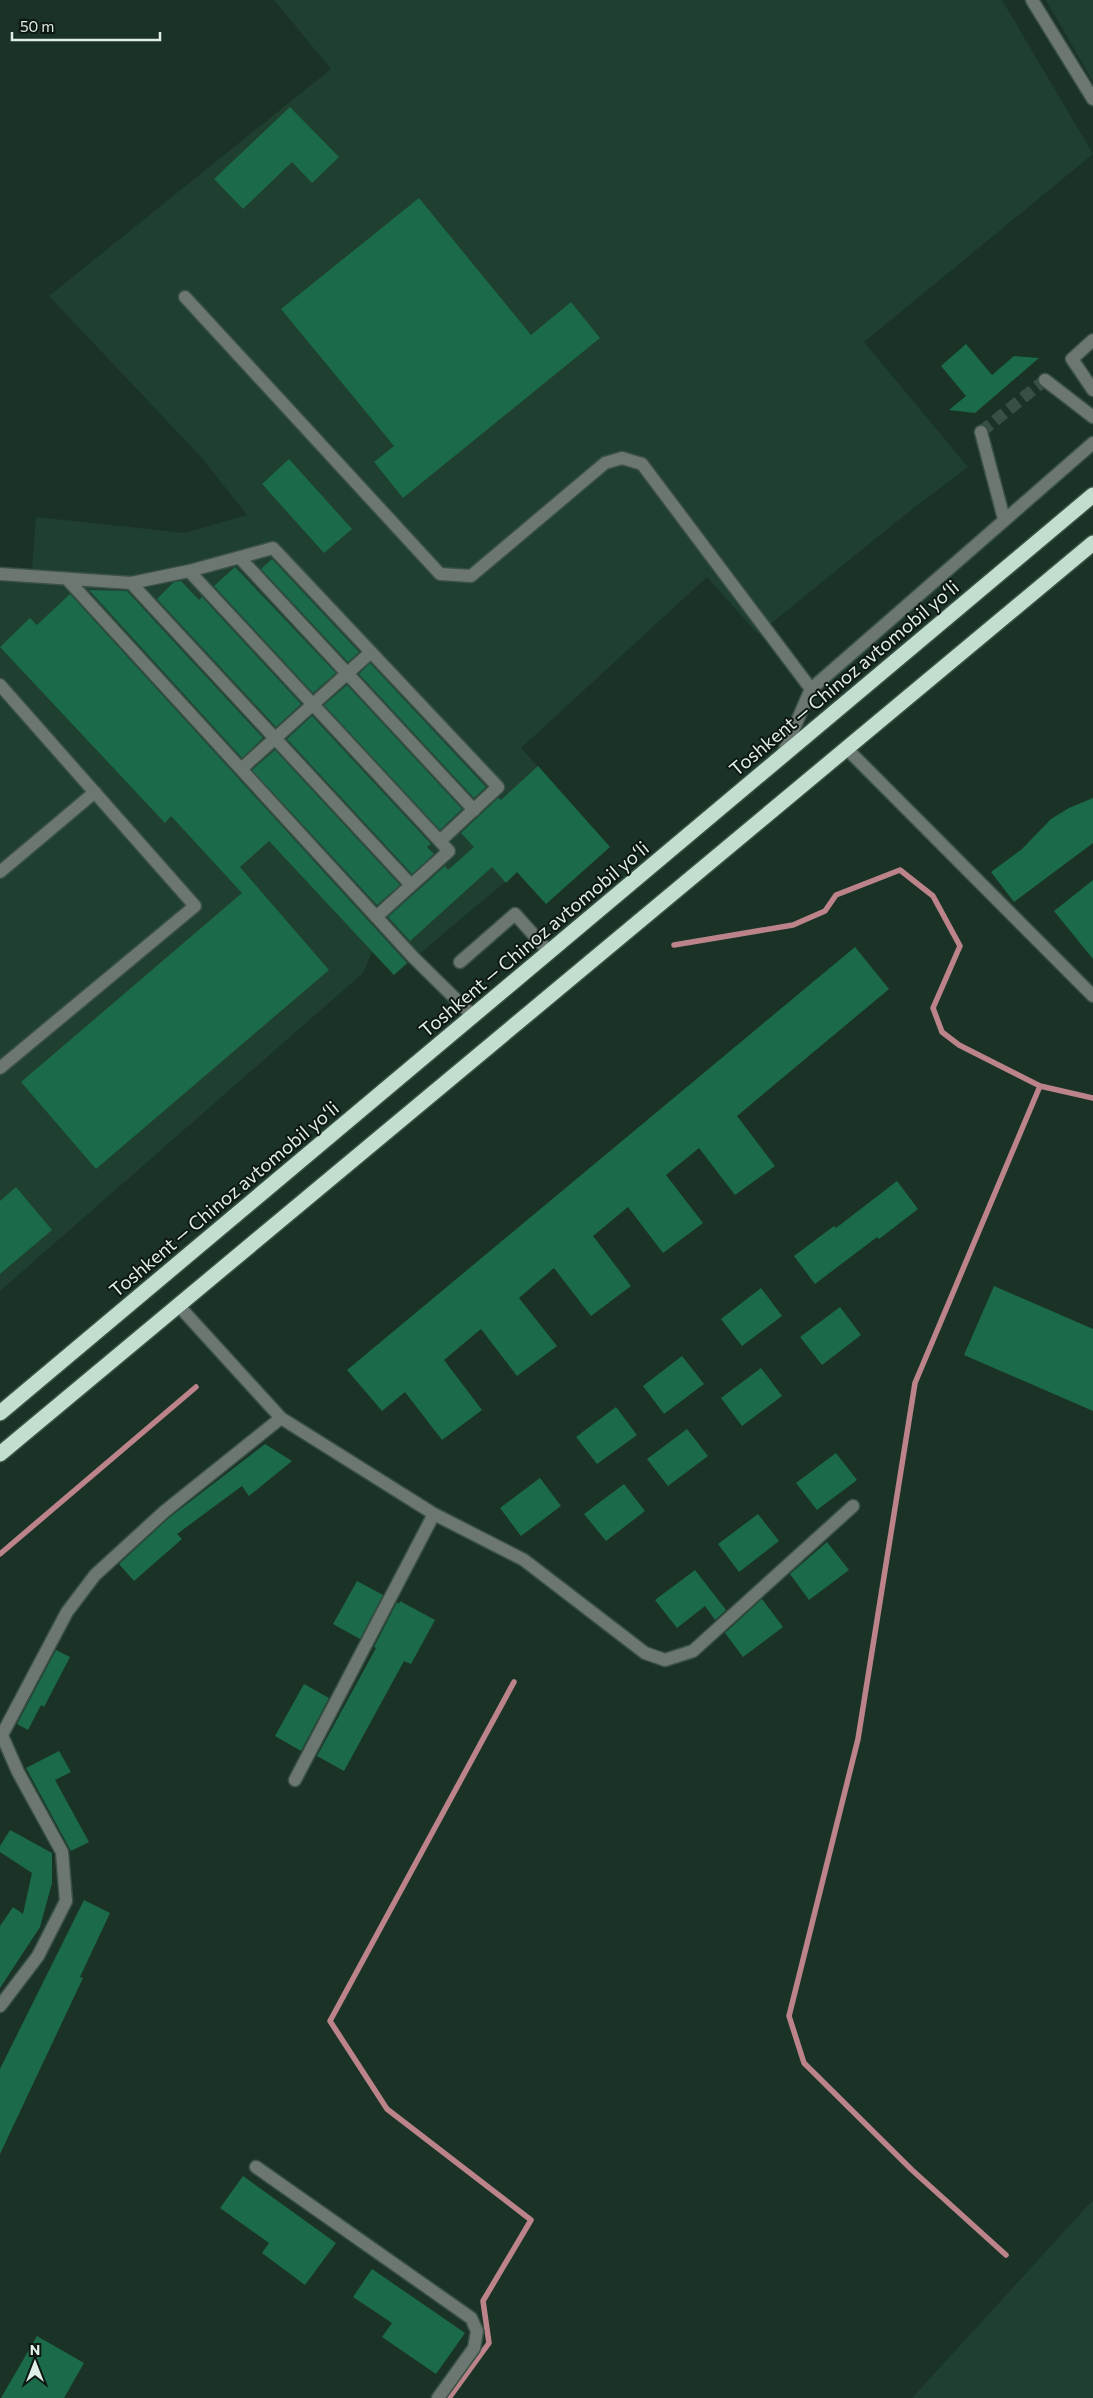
<svg xmlns="http://www.w3.org/2000/svg" width="1093" height="2398" viewBox="0 0 1093 2398" font-family="Commissioner,sans-serif">
  <rect width="100%" height="100%" fill="#1b3327"/>
  <!-- built -->
  <path fill="#1f3f30" d="M274 0H1002L1093 154 864 342 968 467 906 514 758 634 707 577 521 748 610 847 546 904 517 872 394 975 372 952 363 973 0 1291V581L31 583 36 517 185 533 247 515 202 458 49 296 331 69Z
    M1046 0H1093V82Z
    M1093 2200V2398H912Z"/>
  <g fill="none" stroke-linecap="round" stroke-linejoin="round">
    <!-- stream -->
    <path stroke="#bc848a" stroke-width="5.5" d="M674 945 793 925 825 911 836 895 900 870 933 896 960 946 933 1008 942 1032 959 1045 1040 1086 1093 1098
      M0 1554 196 1387
      M1006 2255 912 2170 804 2063 789 2016 858 1739 915 1383 1040 1086
      M449 2398 489 2343 483 2301 531 2220 387 2109 330 2021 514 1682"/>
  </g>
  <!-- building -->
  <path fill="#1b6a4a" d="M290 107 339 157 312 183 292 162 243 209 214 179Z
    M419 198 531 335 571 302 600 338 403 498 374 462 394 446 281 309Z
    M966 344 992 375 1014 356 1039 358 975 413 949 410 966 396 941 366Z
    M289 459 352 529 324 553 262 484Z
    M272 559 359 652 348 662 261 569Z
    M235 567 336 673 313 693 214 586Z
    M181 581 199 600 202 597 301 704 276 727 157 599 174 582Z
    M89 590 127 591 263 738 242 758Z
    M70 594 407 963 394 975 269 841 240 867 329 970 96 1169 21 1082 242 893 171 816 165 823 0 647 30 618 37 625Z
    M370 663 486 787 474 798 359 674Z
    M347 685 462 809 440 830 324 705Z
    M312 716 431 844 427 847 434 854 412 874 287 739Z
    M275 750 400 885 377 905 252 770Z
    M538 766 610 847 546 904 517 872 506 883 492 867 410 941 388 917 445 866 448 870 474 847 461 833 498 798 501 800Z
    M1093 798V843L1014 902 991 872 1022 849 1051 819 1069 808Z
    M1093 880V959L1054 911Z
    M855 947 889 989 737 1116 775 1166 735 1195 699 1148 666 1175 703 1223 663 1253 628 1207 593 1236 631 1286 591 1316 554 1268 519 1298 557 1346 517 1376 481 1329 444 1360 482 1410 442 1440 405 1392 382 1411 347 1370Z
    M897 1181 918 1209 879 1239 877 1237 815 1284 794 1256 834 1226 836 1228Z
    M16 1187 52 1230 0 1274V1201Z
    M994 1286 1093 1329V1411L964 1355Z
    M761 1288 782 1316 742 1346 721 1319Z
    M840 1307 861 1335 822 1365 800 1337Z
    M682 1356 704 1384 664 1414 643 1386Z
    M761 1368 782 1396 742 1426 721 1398Z
    M616 1407 637 1435 597 1464 576 1437Z
    M687 1429 708 1456 668 1486 647 1459Z
    M265 1444 292 1461 249 1496 242 1486 177 1534 182 1539 134 1581 119 1564 170 1517Z
    M836 1453 857 1480 817 1510 796 1483Z
    M540 1478 561 1506 521 1536 500 1508Z
    M624 1484 645 1511 606 1541 584 1514Z
    M758 1514 779 1541 739 1572 718 1544Z
    M827 1542 849 1570 809 1600 790 1574Z
    M695 1570 726 1610 715 1620 705 1606 677 1628 655 1600Z
    M357 1581 383 1595 360 1639 333 1624Z
    M762 1599 783 1627 743 1657 725 1633Z
    M400 1601 435 1620 411 1664 404 1661 344 1771 317 1756 376 1648 374 1647 397 1602 399 1604Z
    M56 1650 70 1657 44 1707 41 1705 28 1730 17 1724Z
    M304 1684 329 1698 301 1751 275 1736Z
    M59 1751 71 1772 55 1780 89 1842 71 1851 26 1768Z
    M10 1830 52 1853V1883L40 1927 0 1988V1926L13 1907 23 1914 32 1873 0 1852V1846Z
    M84 1900 110 1913 80 1977 83 1978 0 2154V2069Z
    M243 2176 336 2243 305 2285 262 2253 269 2243 220 2208Z
    M372 2269 465 2333 436 2374 382 2337 392 2323 353 2297Z
    M37 2336 84 2363 64 2398H1Z"/>
  <g fill="none" stroke-linecap="round" stroke-linejoin="round">
    <!-- minor-tunnel -->
    <path stroke="#384f44" stroke-width="12" stroke-dasharray="12 6" stroke-linecap="butt" d="M981 432 1045 380"/>
    <defs>
      <path id="minor" d="M1032 0 1093 99
        M185 297 440 574 471 576 605 463 622 458 642 464 811 689
        M1093 340 1072 359 1093 390
        M1045 380 1093 417
        M981 432 1004 519
        M240 558 474 810
        M189 571 449 851 376 917
        M0 574 131 583 189 571 273 548 498 787 440 841
        M67 579 413 957 473 1016
        M131 583 411 885
        M0 685 195 906 0 1068
        M846 748 1093 996
        M782 756 811 689 1093 443
        M241 769 371 652
        M0 872 95 792
        M460 962 515 914 549 952
        M178 1305 281 1418 434 1514 524 1560 645 1653 665 1660 693 1651 853 1506
        M0 1731 18 1772 62 1852 66 1901 38 1956 0 2006
        M3 1733 67 1612 95 1575 165 1511 281 1418
        M295 1780 434 1514
        M256 2167 471 2318 477 2331 474 2348 438 2398"/>
      <path id="highway" d="M0 1413 1093 495
        M0 1454 1093 543"/>
    </defs>
    <!-- minor casing -->
    <use href="#minor" stroke="#3a5146" stroke-width="15"/>
    <!-- highway casing -->
    <use href="#highway" stroke="#3a5146" stroke-width="18"/>
    <!-- minor -->
    <use href="#minor" stroke="#6b7770" stroke-width="12"/>
    <!-- highway -->
    <use href="#highway" stroke="#c1dece" stroke-width="15"/>
  </g>
  <g text-anchor="middle" stroke-width="4" stroke-linejoin="round" paint-order="stroke">
    <!-- street labels -->
    <g font-size="19" fill="#dfeee6" stroke="#0d1812">
      <text transform="translate(844 678) rotate(-40)" y="7">Toshkent — Chinoz avtomobil yoʻli</text>
      <text transform="translate(534 939) rotate(-40)" y="7">Toshkent — Chinoz avtomobil yoʻli</text>
      <text transform="translate(224 1199) rotate(-40)" y="7">Toshkent — Chinoz avtomobil yoʻli</text>
    </g>
  </g>
  <!-- north arrow -->
  <g transform="translate(35 2363)" stroke="#0d1812" stroke-width="4" paint-order="stroke">
  <path d="M0-4L9 19L0 12L-9 19Z" fill="#dfeee6"/>
  <text y="-8" font-size="14" font-weight="bold" text-anchor="middle" fill="#dfeee6">N</text>
  </g>
  <!-- scale -->
  <path d="M12 32v8h148v-8" fill="none" stroke="#dfeee6" stroke-width="2.5"/>
  <text x="20" y="32" font-size="15" fill="#dfeee6" stroke="#0d1812" stroke-width="4" paint-order="stroke">50 m</text>
</svg>
